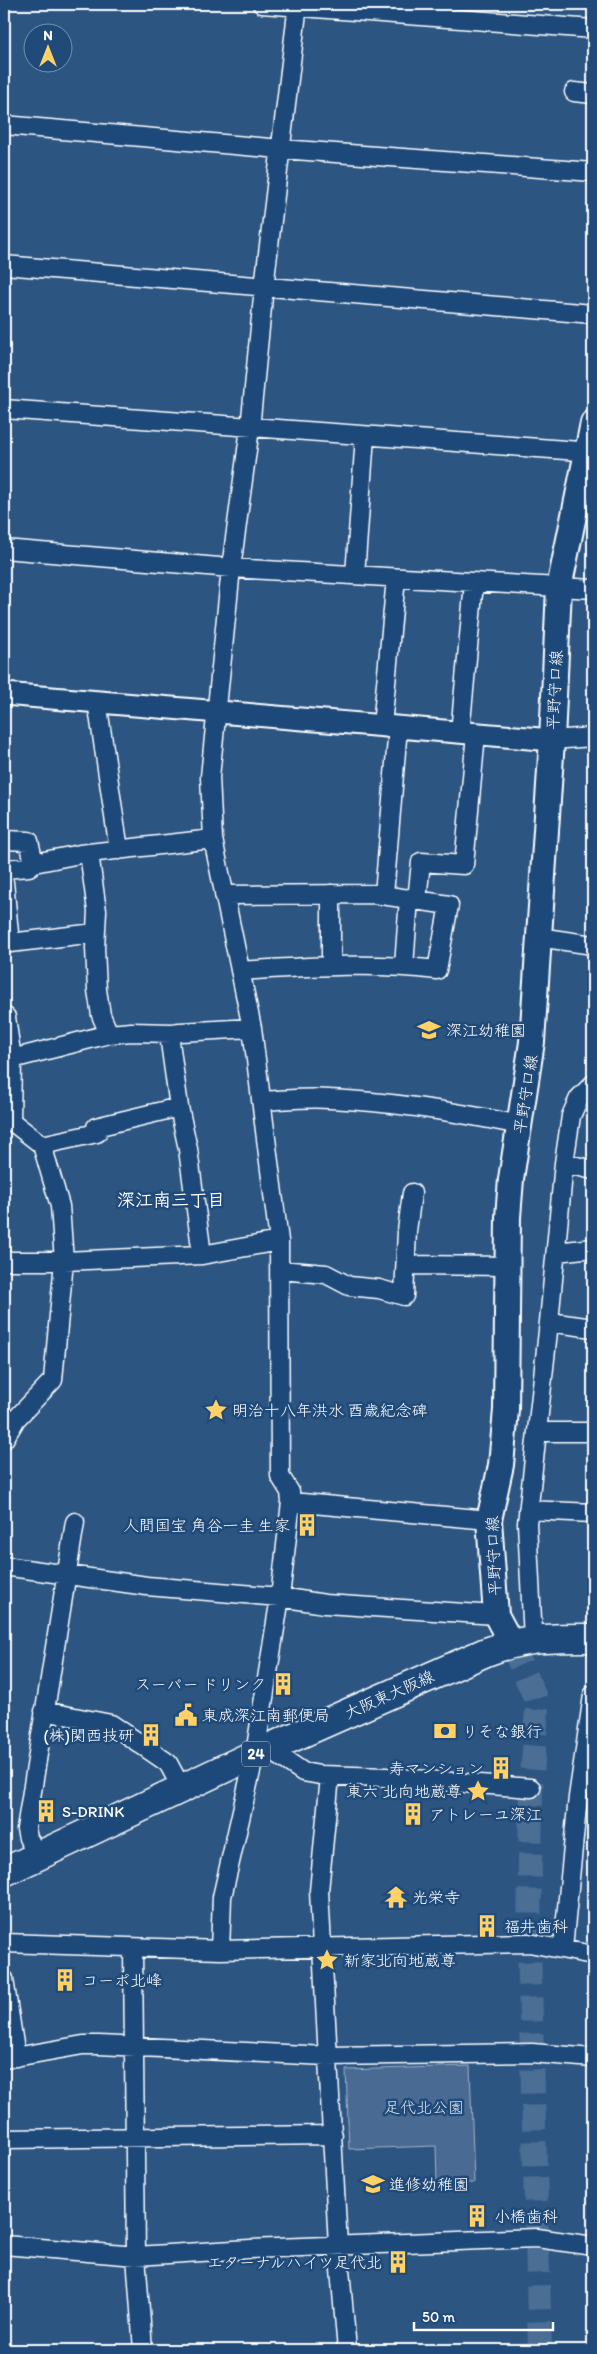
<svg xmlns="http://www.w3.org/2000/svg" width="597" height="2354" viewBox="0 0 597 2354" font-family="Itim,'Klee One',sans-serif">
  <rect width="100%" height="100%" fill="#2c5582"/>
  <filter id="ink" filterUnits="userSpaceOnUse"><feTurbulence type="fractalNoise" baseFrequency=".02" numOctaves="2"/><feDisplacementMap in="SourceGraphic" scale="10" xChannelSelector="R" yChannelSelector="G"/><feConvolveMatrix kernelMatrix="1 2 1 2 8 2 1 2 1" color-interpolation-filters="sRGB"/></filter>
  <g filter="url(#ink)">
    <!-- green -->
    <path fill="#486b92" stroke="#a4b5c8" d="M470 2066 474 2183 437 2184 436 2146 349 2149 346 2070Z"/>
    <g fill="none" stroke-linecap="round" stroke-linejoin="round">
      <!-- secondary-tunnel -->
      <path stroke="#4c6e95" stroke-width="24" stroke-dasharray="24 12" stroke-linecap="butt" d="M511 1643 535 1697 537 1710 531 1788 529 1943 540 2350"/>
      <defs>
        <path id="minor" d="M262 4 593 29
          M574 92 593 94
          M4 125 281 149 593 172
          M4 265 593 314
          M4 409 593 452
          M4 549 231 568 593 589
          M355 575 365 436
          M97 701 119 850
          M382 726 396 578
          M460 733 474 583
          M552 740 593 737
          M4 840 29 841 34 863 80 854 213 839
          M89 853 97 911 95 948 97 990 101 1015 109 1034
          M4 869 29 867 34 863
          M4 882 10 943 95 933
          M224 895 375 894 449 905 437 970C371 962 306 967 240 971
          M384 895 398 727
          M417 900 421 862 464 865 476 734
          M538 937 593 945
          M331 965V894
          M404 966 409 898
          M12 1059 109 1034 131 1032 172 1033
          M261 1101C284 1100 308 1097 330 1099 395 1102 457 1112 520 1125
          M42 1145 97 1133 96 1127 179 1107
          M564 1163 593 1170
          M556 1252 593 1248
          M202 1255 188 1149 179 1107 170 1042 172 1033 180 1032 252 1028
          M4 1261H64L202 1255 279 1241
          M407 1265 509 1266
          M280 1270 326 1274 349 1286 379 1289 404 1296 407 1231 412 1193
          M549 1322 593 1328
          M537 1432H593
          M4 1439 16 1419 53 1380 64 1261 60 1206 42 1145 11 1121 12 1059 6 1017
          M291 1502 489 1520
          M528 1510 593 1513
          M4 1566 147 1586 280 1597 325 1604 496 1615
          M533 1639 527 1523 549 1322 564 1163 571 1116 579 1098 593 1084
          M44 1711 111 1724 168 1763 182 1789
          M269 1749 303 1772 320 1775 386 1777 531 1788
          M330 1776 319 1891 320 1909 338 2246 347 2350
          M39 1857 28 1838 26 1829 75 1522
          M4 1943 220 1950 529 1943 593 1955
          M563 1948 578 1797 593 1695
          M133 1949 136 2256 143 2350
          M220 1950 222 1897 255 1754 280 1597 291 1502 290 1492 280 1476 279 1241 252 1028 213 839 210 777 231 568 250 428 264 287 298 4
          M4 1979 16 2057
          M4 2059 83 2045H99L327 2056 532 2053 593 2058
          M5 2139 333 2135
          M4 2245 136 2256 250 2249 537 2238 593 2246"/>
        <path id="tertiary" d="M4 694 552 740"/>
        <path id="secondary" d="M511 1643 496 1615 489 1520 501 1465 506 1410 508 1217 511 1179 532 1042 552 740 559 588 593 423"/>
        <path id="primary" d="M4 1872 255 1754 486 1652C525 1637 552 1638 593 1638"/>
      </defs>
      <!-- minor casing -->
      <use href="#minor" stroke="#fff" stroke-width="21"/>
      <!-- tertiary casing -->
      <use href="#tertiary" stroke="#fff" stroke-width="25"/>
      <!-- secondary casing -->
      <use href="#secondary" stroke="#fff" stroke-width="28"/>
      <!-- primary casing -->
      <use href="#primary" stroke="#fff" stroke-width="31"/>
      <!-- minor -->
      <use href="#minor" stroke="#1f4a7a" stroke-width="18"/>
      <!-- tertiary -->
      <use href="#tertiary" stroke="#1f4a7a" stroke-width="21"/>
      <!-- secondary -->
      <use href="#secondary" stroke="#1f4a7a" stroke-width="24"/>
      <!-- primary -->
      <use href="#primary" stroke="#1f4a7a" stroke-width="28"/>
    </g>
  </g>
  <!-- icons -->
  <defs>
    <symbol id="school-bare" viewBox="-9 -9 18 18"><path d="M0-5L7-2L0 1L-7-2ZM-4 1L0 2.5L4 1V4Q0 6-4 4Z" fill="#ffd166" stroke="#1f4a7a" stroke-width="2.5" paint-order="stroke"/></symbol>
    <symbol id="sight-bare" viewBox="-9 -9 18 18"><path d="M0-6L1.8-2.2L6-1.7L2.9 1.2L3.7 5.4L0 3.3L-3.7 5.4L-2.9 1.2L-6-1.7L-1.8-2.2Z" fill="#ffd166" stroke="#1f4a7a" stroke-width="2.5" paint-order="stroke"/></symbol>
    <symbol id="building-bare" viewBox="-9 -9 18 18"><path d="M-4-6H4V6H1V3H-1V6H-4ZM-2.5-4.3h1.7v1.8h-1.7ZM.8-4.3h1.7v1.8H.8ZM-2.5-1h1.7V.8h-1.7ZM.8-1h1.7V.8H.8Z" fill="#ffd166" stroke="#1f4a7a" stroke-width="2.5" paint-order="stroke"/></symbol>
    <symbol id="civic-bare" viewBox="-9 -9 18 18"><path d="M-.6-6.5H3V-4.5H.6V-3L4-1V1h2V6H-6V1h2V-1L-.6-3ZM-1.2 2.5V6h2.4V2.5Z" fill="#ffd166" stroke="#1f4a7a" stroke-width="2.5" paint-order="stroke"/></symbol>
    <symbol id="bank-bare" viewBox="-9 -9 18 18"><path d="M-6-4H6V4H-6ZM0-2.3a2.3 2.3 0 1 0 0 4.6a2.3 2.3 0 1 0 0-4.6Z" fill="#ffd166" stroke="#1f4a7a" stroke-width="2.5" paint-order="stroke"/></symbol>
    <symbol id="temple-bare" viewBox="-9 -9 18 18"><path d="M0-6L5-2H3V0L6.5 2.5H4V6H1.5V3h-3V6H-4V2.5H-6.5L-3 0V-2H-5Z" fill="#ffd166" stroke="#1f4a7a" stroke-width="2.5" paint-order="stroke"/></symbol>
  </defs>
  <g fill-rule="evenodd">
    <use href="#school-bare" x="413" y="1014" width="32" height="32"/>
    <use href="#sight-bare" x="200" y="1394" width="32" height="32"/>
    <use href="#building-bare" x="291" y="1509" width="32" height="32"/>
    <use href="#building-bare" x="267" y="1668" width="32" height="32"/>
    <use href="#civic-bare" x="170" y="1699" width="32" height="32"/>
    <use href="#bank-bare" x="429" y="1715" width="32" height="32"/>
    <use href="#building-bare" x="135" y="1719" width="32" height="32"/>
    <use href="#building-bare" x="485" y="1752" width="32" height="32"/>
    <use href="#sight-bare" x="462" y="1775" width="32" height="32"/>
    <use href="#building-bare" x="30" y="1795" width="32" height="32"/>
    <use href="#building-bare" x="397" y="1798" width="32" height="32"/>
    <use href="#temple-bare" x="380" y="1881" width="32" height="32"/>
    <use href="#building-bare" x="471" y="1910" width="32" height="32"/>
    <use href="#sight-bare" x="311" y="1944" width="32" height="32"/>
    <use href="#building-bare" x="49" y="1964" width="32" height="32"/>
    <use href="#school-bare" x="357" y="2168" width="32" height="32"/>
    <use href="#building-bare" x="461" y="2200" width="32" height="32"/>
    <use href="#building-bare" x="382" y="2246" width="32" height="32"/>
  </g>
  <g text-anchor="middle" stroke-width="5" stroke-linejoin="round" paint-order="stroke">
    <!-- shield labels -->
    <rect fill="#1f4a7a" stroke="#bcc9d7" stroke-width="1" x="242" y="1741.5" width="28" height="25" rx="4"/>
    <g font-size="15" font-weight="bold" fill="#fff">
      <text x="256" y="1759">24</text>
    </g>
    <!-- street labels -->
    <g font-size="16" fill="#fff" stroke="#1f4a7a">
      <text transform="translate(554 690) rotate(-87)" y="6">平野守口線</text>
      <text transform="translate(525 1094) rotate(-81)" y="6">平野守口線</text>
      <text transform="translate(493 1556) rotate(-92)" y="6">平野守口線</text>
      <text transform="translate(389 1694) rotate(-24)" y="6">大阪東大阪線</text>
    </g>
    <!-- poi labels -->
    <g font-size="16" fill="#fff" stroke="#1f4a7a" text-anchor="start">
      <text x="446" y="1036">深江幼稚園</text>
      <text x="232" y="1416">明治十八年洪水 酉歳紀念碑</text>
      <text x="290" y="1531" text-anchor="end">人間国宝 角谷一圭 生家</text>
      <text x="266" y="1690" text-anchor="end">スーパー ドリンク</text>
      <text x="202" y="1721">東成深江南郵便局</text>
      <text x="462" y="1737">りそな銀行</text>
      <text x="134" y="1741" text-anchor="end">(株)関西技研</text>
      <text x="484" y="1774" text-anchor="end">寿マンション</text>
      <text x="462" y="1797" text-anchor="end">東六 北向地蔵尊</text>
      <text x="62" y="1817">S-DRINK</text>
      <text x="429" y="1820">アトレーユ深江</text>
      <text x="412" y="1903">光栄寺</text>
      <text x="504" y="1932">福井歯科</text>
      <text x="344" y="1966">新家北向地蔵尊</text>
      <text x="82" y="1986">コーポ北峰</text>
      <text x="389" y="2190">進修幼稚園</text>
      <text x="494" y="2222">小橋歯科</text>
      <text x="382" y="2268" text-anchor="end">エターナルハイツ足代北</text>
    </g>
    <!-- park labels -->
    <g font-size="16" fill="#dae1e9" stroke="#1f4a7a">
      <text x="424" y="2113">足代北公園</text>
    </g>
    <!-- neighbourhood labels -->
    <g font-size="18" font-weight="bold" fill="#fff" stroke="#1f4a7a">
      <text x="171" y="1206">深江南三丁目</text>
    </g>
  </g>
  <!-- margin -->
  <rect width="597" height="2354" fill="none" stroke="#1f4a7a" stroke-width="20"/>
  <rect x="10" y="10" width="577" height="2334" fill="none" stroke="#fff" stroke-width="2" filter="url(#ink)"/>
  <!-- north arrow -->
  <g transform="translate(48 48)"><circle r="24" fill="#1f4a7a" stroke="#7992af"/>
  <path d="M0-4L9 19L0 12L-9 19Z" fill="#ffd166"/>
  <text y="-8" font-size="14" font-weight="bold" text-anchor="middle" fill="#ffffff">N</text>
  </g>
  <!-- scale -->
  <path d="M414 2322v8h139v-8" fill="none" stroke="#ffffff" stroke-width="2.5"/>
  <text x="422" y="2322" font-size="15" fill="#ffffff" stroke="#1f4a7a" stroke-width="4" paint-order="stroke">50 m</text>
</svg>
